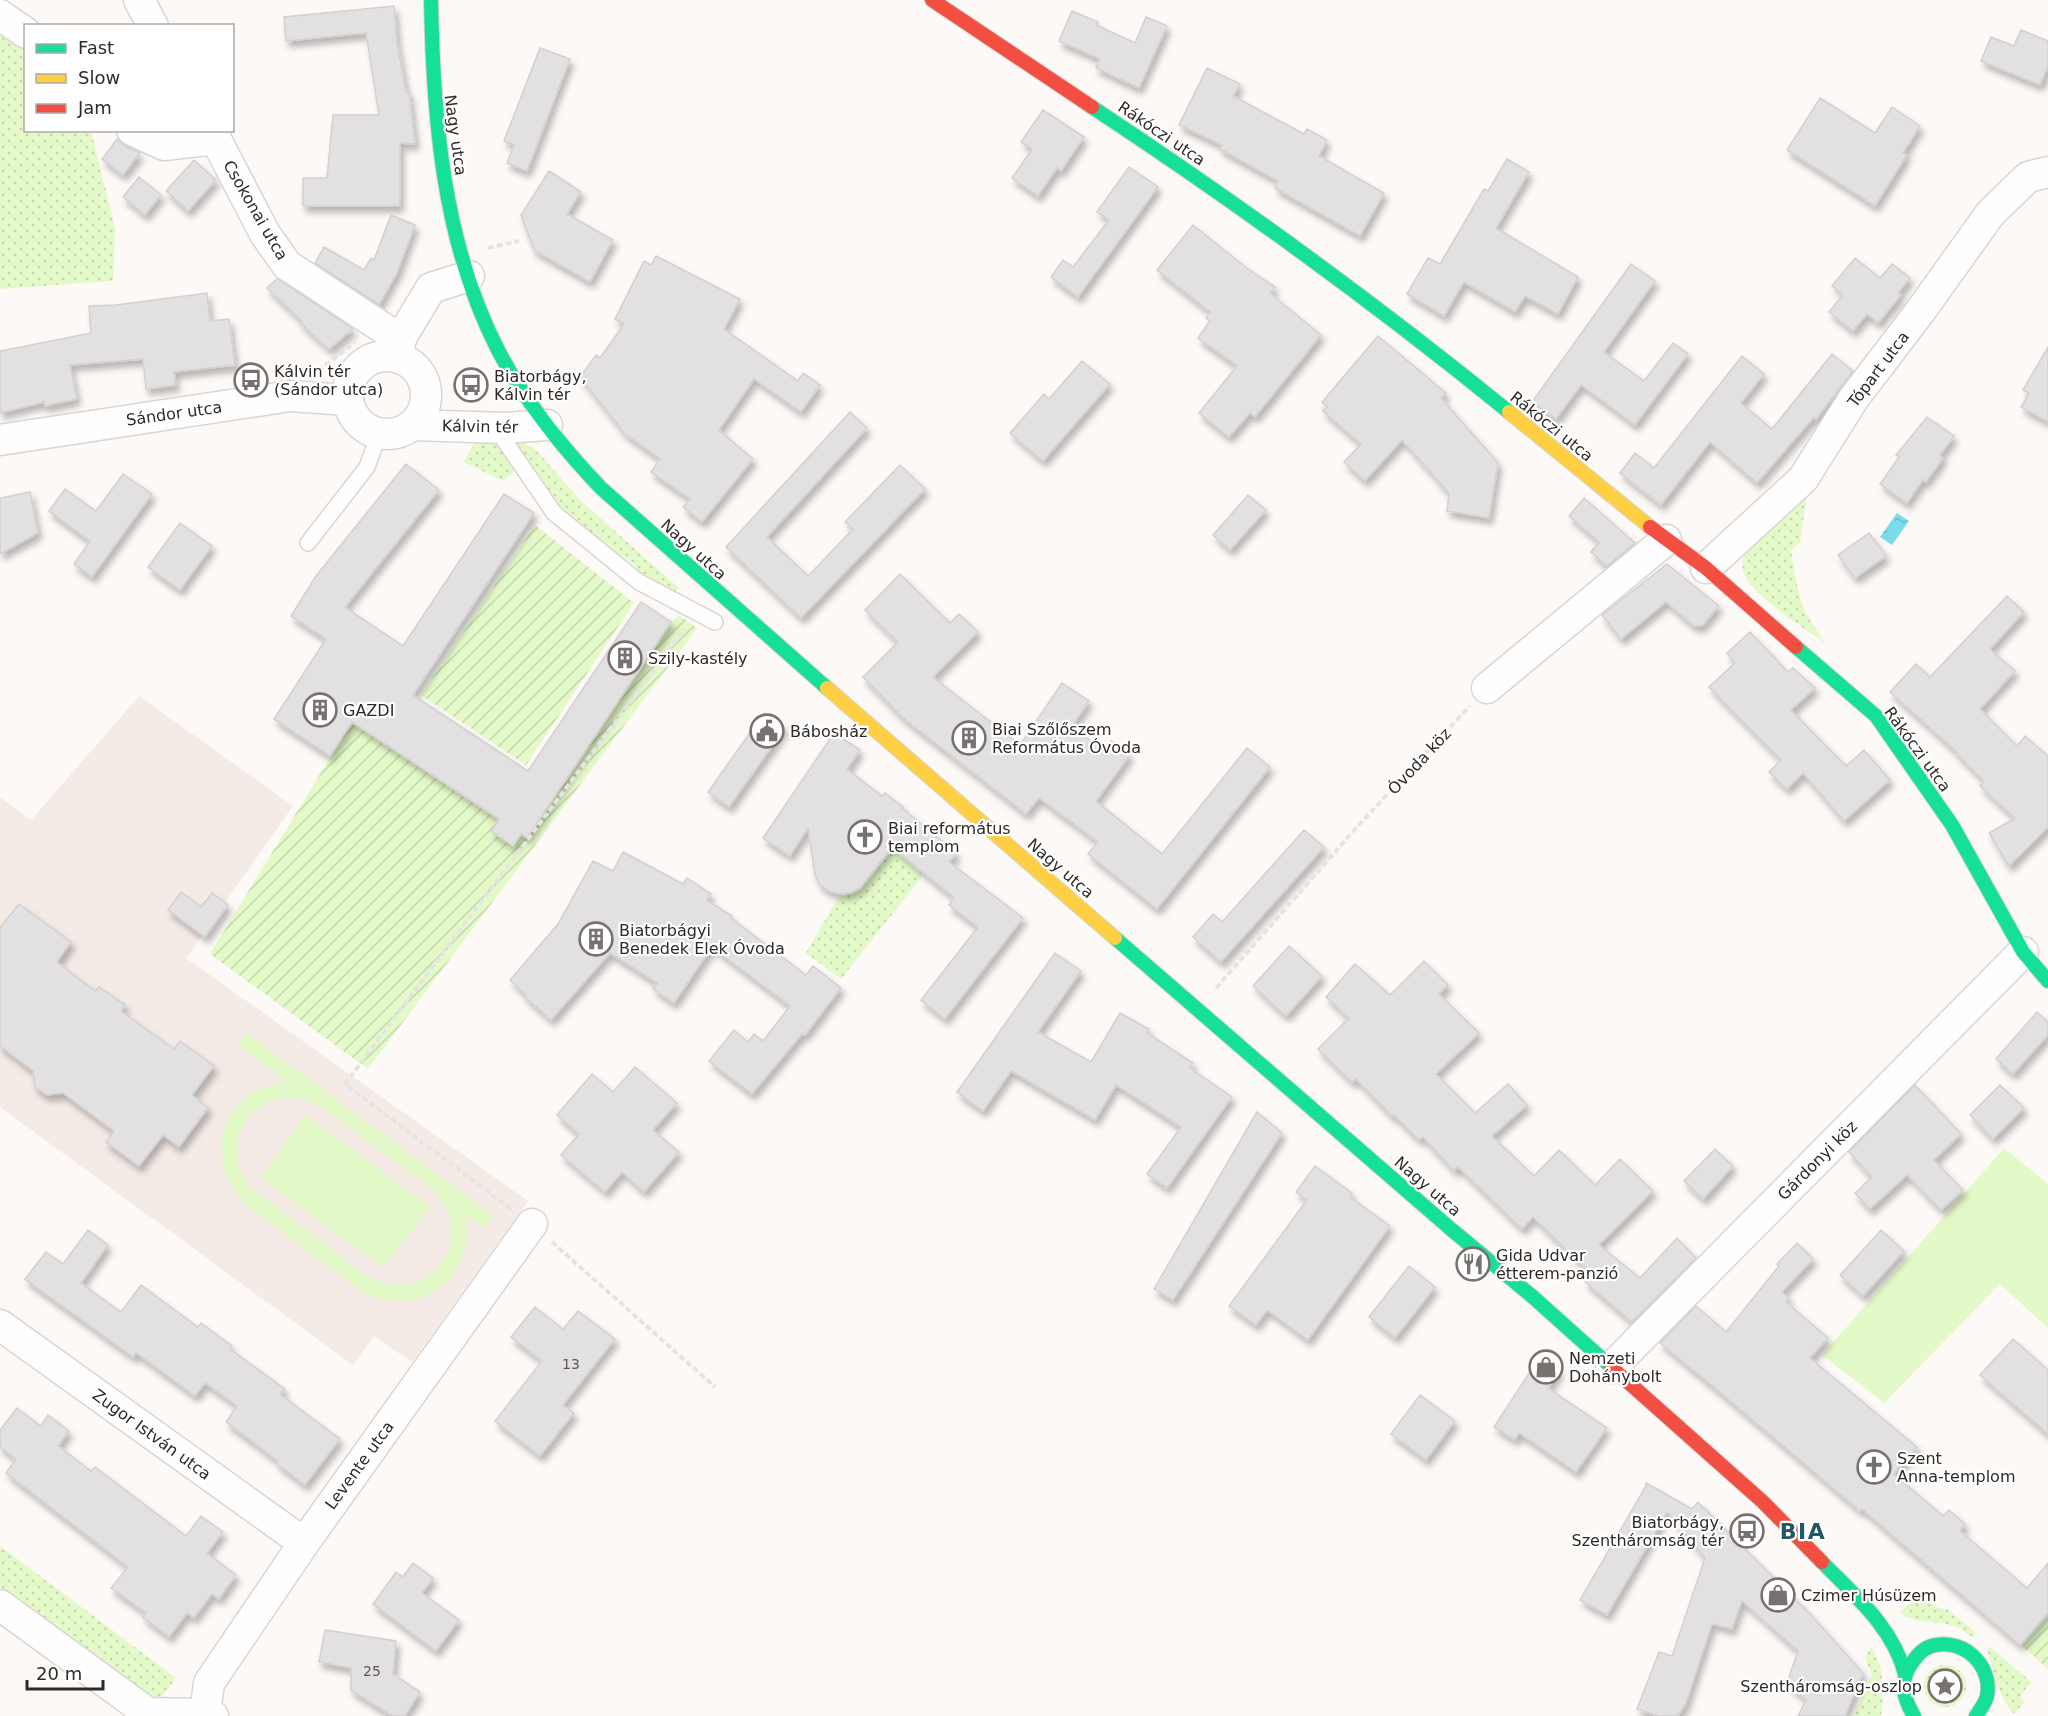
<svg xmlns="http://www.w3.org/2000/svg" width="2048" height="1716" viewBox="0 0 2048 1716" font-family="'DejaVu Sans',sans-serif">
  <defs>
    <pattern id="grass-dots" width="8" height="8" patternUnits="userSpaceOnUse" patternTransform="scale(1.5)"><rect width="8" height="8" fill="#e4f9c8"/><path d="M2 2h.1M6 6h.1" fill="none" stroke="#c4d6ac" stroke-width="1.8" stroke-linecap="round"/></pattern>
    <pattern id="garden-furrows" width="10" height="10" patternUnits="userSpaceOnUse" patternTransform="scale(1.5)"><rect width="10" height="10" fill="#e4f9c8"/><path d="M-1 1l2-2M0 10L10 0M9 11l2-2" fill="none" stroke="#c4d6ac"/></pattern>
    <pattern id="water-ripples" width="26" height="14" patternUnits="userSpaceOnUse" patternTransform="scale(1.5)"><rect width="26" height="14" fill="#79dbeb"/><path d="M2 4q2-2 4 0t4 0M15 11q2-2 4 0t4 0" fill="none" stroke="#69bcc9"/></pattern>
    <filter id="shadow"><feDropShadow dx="3.5" dy="6" stdDeviation="3" flood-color="#0004"/></filter>
  </defs>
  <rect width="100%" height="100%" fill="#fcf9f6"/>
  <!-- education -->
  <path fill="#f4eae6" d="M139 696 293 806 186 958 528 1201 412 1362 374 1336 353 1365 0 1107V797L31 820Z"/>
  <!-- grass -->
  <path fill="url(#grass-dots)" d="M0 24 25 44 26 130 91 131 115 228 113 281 0 289Z
    M479 434 509 435 536 450 580 500 679 588 673 593 654 590 634 564 579 528 554 501 541 478 529 469 518 468 503 481 464 462Z
    M1808 487 1800 543 1791 550C1794 570 1797 591 1805 611 1810 622 1819 632 1825 643 1805 629 1752 595 1744 574 1741 565 1743 555 1746 546Z
    M893 850 923 875 841 979 806 953 838 898 860 891Z
    M0 1546 176 1678 158 1702 0 1587Z
    M1918 1594 1938 1608 1947 1609 1975 1632 1973 1637C1967 1634 1962 1629 1956 1627 1937 1619 1917 1625 1900 1613Z
    M1989 1646 2031 1682 2020 1696 2024 1702 2014 1714C1998 1696 1994 1671 1987 1649Z
    M1871 1647C1885 1666 1884 1694 1881 1716H1854L1872 1675 1865 1658Z
    M1924 1686a21 21 0 1 1 42 0a21 21 0 1 1-42 0Z"/>
  <!-- park -->
  <path fill="#e4f9c8" fill-rule="evenodd" d="M247 1033 494 1216 485 1228 466 1216C475 1280 418 1321 361 1291L248 1207C213 1173 210 1118 256 1091 266 1086 276 1084 287 1082L238 1045ZM283 1098 303 1099 320 1106 433 1190C480 1240 429 1308 368 1277L249 1186C225 1151 239 1107 283 1098Z
    M306 1115 430 1207 383 1268 260 1177Z
    M2004 1148 2048 1184V1328L2000 1284 1884 1403 1822 1355Z"/>
  <!-- garden -->
  <path fill="url(#garden-furrows)" d="M535 525 634 603 526 765 421 695Z
    M679 615 697 628 368 1069 210 954 352 722 527 838 671 622Z
    M2048 1617V1669L2022 1646Z"/>
  <!-- water -->
  <path fill="url(#water-ripples)" d="M1897 513 1909 521 1892 545 1880 537Z"/>
  <!-- building -->
  <path fill="#e3e0e2" stroke="#d2d0d1" stroke-width="1.5" filter="url(#shadow)" d="M394 6 397 43 406 92 409 91 415 144 400 143V206H303V178H327L333 115H379L366 33 286 41 284 17Z
    M1072 11 1098 22 1096 25 1135 43 1146 17 1167 26 1139 88 1096 68 1100 59 1059 41Z
    M2021 30 2048 41V66L2040 85 1981 61 1991 37 2014 46Z
    M540 48 570 59 527 171 507 163 514 145 504 141Z
    M1207 68 1240 84 1233 96 1304 134 1307 129 1327 140 1319 156 1384 193 1360 236 1275 188 1278 181 1220 149 1222 145 1179 125Z
    M1820 98 1875 133 1892 107 1920 126 1903 153 1907 155 1875 206 1787 150Z
    M1043 110 1084 137 1061 171 1057 168 1038 196 1012 178 1032 149 1021 142Z
    M117 139 125 146 140 153 123 175 102 159Z
    M1507 159 1529 172 1496 228 1578 277 1558 314 1525 296 1515 312 1464 282 1444 316 1407 294 1428 258 1440 264 1484 189 1488 191Z
    M194 160 216 180 188 211 166 191Z
    M1129 167 1158 187 1078 297 1051 277 1063 260 1073 267 1109 220 1097 212Z
    M549 171 581 192 567 214 613 240 590 282 534 250 521 215Z
    M139 177 161 195 145 215 123 197Z
    M391 215 415 225 397 273 379 305 315 263 324 247 364 270 371 258 374 260Z
    M1193 225 1248 269 1275 287 1270 293 1321 335 1255 417 1250 413 1229 437 1199 413 1237 366 1198 338 1210 321 1206 318 1210 312 1157 270Z
    M656 256 740 299 724 329 798 381 803 373 820 385 801 412 754 379 719 430 753 459 702 522 683 507 690 499 651 472 660 459 625 434 580 377 596 355 600 358 624 324 615 319 644 261 651 265Z
    M1855 258 1880 278 1892 264 1910 278 1898 293 1901 295 1878 323 1867 314 1853 331 1829 312 1843 295 1832 286Z
    M1631 264 1655 281 1604 352 1644 381 1673 343 1688 354 1635 425 1581 385 1556 419 1532 402Z
    M277 279H278L353 329 329 349 300 323 302 321 267 288Z
    M207 293 210 321 229 319 235 365 174 372 176 385 146 389 143 359 70 365 77 399 45 406 44 402 0 413V351L91 333 89 306 116 305Z
    M1378 336 1446 393 1441 398 1498 463 1489 518 1447 511 1449 493 1402 440 1365 481 1344 462 1361 444 1323 411 1327 407 1322 402Z
    M2048 347V422L2021 407 2029 393 2023 390Z
    M1832 354 1853 371 1816 419 1814 417 1757 483 1710 442 1661 505 1620 473 1635 453 1654 468 1742 356 1764 374 1741 403 1772 429Z
    M1082 361 1110 384 1043 461 1010 433 1044 394 1049 399Z
    M850 412 867 428 767 537 808 576 853 529 845 522 900 465 925 489 801 618 726 547Z
    M1927 417 1954 436 1940 455 1943 458 1926 482 1923 480 1907 503 1880 484 1899 457 1896 455Z
    M406 464 439 490 345 607 403 646 504 494 534 513 413 695 528 771 641 602 671 622 527 838 521 834 513 846 491 831 499 819 352 722 330 756 274 719 326 639 291 616 316 576Z
    M123 474 152 494 92 577 74 564 90 541 49 511 65 489 96 511Z
    M30 492 38 533 0 554V498Z
    M1248 495 1266 510 1230 550 1213 535Z
    M1584 498 1635 543 1607 566 1591 552 1599 542 1569 516Z
    M180 523 212 546 180 590 148 567Z
    M1869 533 1886 556 1855 578 1838 555Z
    M1667 564 1719 606 1702 626H1694L1666 602 1621 639 1602 615Z
    M900 574 950 623 959 614 978 632 933 677 1020 745 1062 683 1089 701 1071 728 1105 750 1111 741 1130 755 1096 801 1162 854 1247 748 1270 767 1157 909 1088 854 1098 842 1039 798 1026 814 903 718 863 677 898 642 865 610Z
    M2007 596 2024 612 1990 649 2015 671 1980 709 2017 746 2025 736 2048 756V827L2009 866 1989 833 2015 818 1980 786 1984 781 1957 754 1958 753 1890 692 1916 664 1930 677Z
    M1750 632 1788 672 1793 668 1815 688 1791 710 1846 766 1864 750 1890 780 1844 821 1803 773 1787 789 1769 772 1781 760 1709 687 1735 663 1727 653Z
    M764 713 785 728 729 807 708 792Z
    M834 733 860 750 847 769 882 796 885 793 903 807 902 808 957 853 949 862 1023 918 945 1019 921 1000 978 927 949 905 954 898 892 847 860 888 850 893 840 894 829 891 820 885 815 875 808 828 790 856 763 838Z
    M1304 830 1324 847 1221 962 1193 937 1213 914 1222 922Z
    M623 852 683 884 687 878 711 894 707 900 732 916 731 918 806 975 813 966 841 988 805 1035 802 1034 752 1094 709 1061 734 1030 748 1042 754 1034 763 1041 790 1006 712 947 674 1003 653 989 657 983 610 953 551 1020 524 996 526 995 510 980 558 924 593 861 613 871Z
    M181 892 201 907 212 893 228 905 205 937 168 910Z
    M19 904 71 942 57 962 95 991 99 987 125 1005 121 1011 174 1049 180 1041 214 1066 192 1095 208 1108 179 1147 163 1135 139 1166 106 1142 114 1131 63 1093 47 1095 35 1087 33 1071 0 1046V928Z
    M1289 946 1322 976 1286 1016 1253 986Z
    M1055 953 1081 971 1038 1032 1091 1062 1120 1013 1149 1029 1147 1033 1193 1063 1190 1068 1232 1097 1167 1188 1147 1174 1181 1127 1116 1085 1095 1120 1011 1071 983 1111 957 1092Z
    M1424 961 1448 985 1439 994 1479 1033 1436 1074 1475 1113 1508 1084 1527 1105 1492 1136 1534 1176 1559 1150 1595 1185 1620 1159 1653 1191 1599 1245 1640 1278 1677 1238 1696 1258 1632 1322 1585 1282 1591 1274 1533 1217 1522 1229 1458 1167 1454 1171 1423 1137 1419 1140 1394 1115 1392 1116 1356 1079 1352 1082 1318 1049 1349 1018 1326 997 1355 964 1390 995Z
    M2037 1012 2048 1022V1035L2013 1074 1996 1059Z
    M635 1067 677 1103 653 1130 679 1152 644 1192 622 1172 605 1192 561 1155 579 1134 557 1115 592 1074 613 1092Z
    M1915 1085 1961 1134 1934 1160 1963 1190 1941 1210 1907 1175 1870 1209 1855 1193 1872 1177 1849 1152Z
    M2000 1085 2024 1108 1993 1139 1970 1115Z
    M1257 1112 1282 1133 1173 1300 1154 1289Z
    M1715 1149 1733 1166 1703 1199 1684 1181Z
    M1315 1166 1352 1193 1350 1197 1390 1226 1308 1340 1267 1310 1256 1325 1229 1306 1307 1200 1296 1192Z
    M88 1230 108 1245 81 1283 121 1312 141 1285 198 1327 201 1323 232 1346 230 1349 285 1389 280 1394 340 1439 305 1485 276 1463 278 1461 226 1422 237 1406 205 1383 195 1396 136 1353 133 1357 25 1279 46 1252 63 1264Z
    M1881 1230 1904 1251 1863 1296 1840 1275Z
    M1797 1243 1813 1259 1782 1292 1789 1298 1786 1302 1828 1338 1810 1358 1917 1447 1894 1474 1943 1516 1949 1510 1965 1524 1960 1531 2027 1588 2048 1563V1613L2020 1645 1862 1509 1860 1511 1715 1388 1660 1343 1696 1306 1726 1332 1779 1266 1777 1264Z
    M1409 1266 1435 1287 1395 1338 1369 1317Z
    M535 1307 563 1329 578 1311 615 1339 563 1405 574 1413 540 1456 495 1421 542 1361 511 1337Z
    M2013 1339 2048 1370V1434L1980 1375Z
    M1539 1358 1560 1371 1548 1388 1607 1428 1576 1472 1519 1433 1515 1440 1494 1427Z
    M1420 1395 1455 1421 1426 1460 1391 1434Z
    M17 1408 41 1426 48 1415 69 1431 58 1446 91 1471 95 1467 186 1536 201 1516 223 1532 207 1553 236 1575 219 1599 212 1594 194 1618 187 1613 169 1637 143 1617 146 1613 111 1588 128 1567 6 1473 16 1459 0 1447V1430Z
    M1646 1483 1692 1509 1698 1502 1811 1615 1863 1673 1845 1716H1798L1806 1700 1787 1683 1798 1651 1742 1601 1732 1629 1712 1624 1686 1703 1678 1716H1658L1637 1709 1659 1652 1672 1656 1705 1558 1667 1512 1607 1615 1580 1600 1646 1486Z
    M413 1563 433 1578 422 1593 459 1620 436 1651 373 1604 396 1572 403 1577Z
    M325 1630 396 1641 393 1674 420 1692 405 1716H392L351 1690V1668L319 1662Z"/>
  <g fill="none" stroke-linecap="round" stroke-linejoin="round">
    <defs>
      <path id="lane" d="M504 428V440L554 513 639 582 715 622
        M308 543 367 467 379 434"/>
      <path id="street" d="M139 0 153 26
        M0 15 26 33
        M132 130 164 145 216 139
        M211 130 265 234 287 265 386 330 402 336
        M397 354 402 336 431 288 469 276
        M348 395a39 39 0 1 1 78 0a39 39 0 1 1-78 0Z
        M413 425 504 428 547 425
        M0 440 290 396 348 400
        M1706 568 1803 479 1854 398 1919 313 1990 214 2028 177 2048 172
        M1487 688 1666 540
        M0 1325 304 1543
        M1611 1368 2023 952
        M0 1605 148 1713
        M205 1714 209 1683 304 1543 532 1224
        M140 1716 148 1713 205 1714 213 1716"/>
      <path id="fast" d="M431 0C433 118 443 243 498 350 524 400 562 447 601 488L827 688
        M1092 107C1236 202 1375 303 1509 412
        M1796 647 1876 716 1952 825 2023 952 2048 981
        M1115 938 1452 1230 1533 1297 1610 1366
        M1822 1562C1854 1595 1893 1627 1905 1674
        M1914 1716C1902 1696 1899 1679 1914 1660 1919 1653 1927 1646 1936 1645 1965 1639 1993 1667 1987 1696 1986 1702 1980 1710 1976 1716"/>
      <path id="slow" d="M1509 412 1650 527
        M827 688 1115 938"/>
      <path id="jam" d="M932 0 1092 107
        M1650 527 1706 568 1796 647
        M1610 1366 1763 1502 1822 1562"/>
    </defs>
    <!-- lane casing -->
    <use href="#lane" stroke="#d9d5d2" stroke-width="18"/>
    <!-- street casing -->
    <use href="#street" stroke="#d9d5d2" stroke-width="33"/>
    <!-- fast casing -->
    <use href="#fast" stroke="#d9d5d2" stroke-width="16"/>
    <!-- slow casing -->
    <use href="#slow" stroke="#d9d5d2" stroke-width="16"/>
    <!-- jam casing -->
    <use href="#jam" stroke="#d9d5d2" stroke-width="16"/>
    <!-- path -->
    <path stroke="#e5e4e2" stroke-width="4" stroke-dasharray="6 3" stroke-linecap="butt" d="M488 248 519 241
      M318 371 355 342
      M1216 988 1357 827 1470 706
      M511 1209 345 1084 685 629
      M552 1242 715 1387"/>
    <!-- lane -->
    <use href="#lane" stroke="#fffefe" stroke-width="15"/>
    <!-- street -->
    <use href="#street" stroke="#fffefe" stroke-width="30"/>
    <!-- fast -->
    <use href="#fast" stroke="#16e098" stroke-width="14"/>
    <!-- slow -->
    <use href="#slow" stroke="#ffcf43" stroke-width="14"/>
    <!-- jam -->
    <use href="#jam" stroke="#f24e42" stroke-width="14"/>
  </g>
  <!-- icons -->
  <defs>
    <symbol id="bus-ring" viewBox="-11 -11 22 22"><circle r="9.5" fill="#fff" stroke="#77726f" stroke-width="1.5"/><path d="M-5-6H5V4H4V6H2V4H-2V6H-4V4H-5ZM-3.5-4V0h7V-4ZM-3.5 1.2v1.5H-2V1.2ZM2 1.2v1.5H3.5V1.2Z" fill="#77726f"/></symbol>
    <symbol id="building-ring" viewBox="-11 -11 22 22"><circle r="9.5" fill="#fff" stroke="#77726f" stroke-width="1.5"/><path d="M-4-6H4V6H1V3H-1V6H-4ZM-2.5-4.3h1.7v1.8h-1.7ZM.8-4.3h1.7v1.8H.8ZM-2.5-1h1.7V.8h-1.7ZM.8-1h1.7V.8H.8Z" fill="#77726f"/></symbol>
    <symbol id="civic-ring" viewBox="-11 -11 22 22"><circle r="9.5" fill="#fff" stroke="#77726f" stroke-width="1.5"/><path d="M-.6-6.5H3V-4.5H.6V-3L4-1V1h2V6H-6V1h2V-1L-.6-3ZM-1.2 2.5V6h2.4V2.5Z" fill="#77726f"/></symbol>
    <symbol id="church-ring" viewBox="-11 -11 22 22"><circle r="9.5" fill="#fff" stroke="#77726f" stroke-width="1.5"/><path d="M-1.2-6h2.4v3.5h3.3v2.4h-3.3V6h-2.4V-.1h-3.3v-2.4h3.3Z" fill="#77726f"/></symbol>
    <symbol id="restaurant-ring" viewBox="-11 -11 22 22"><circle r="9.5" fill="#fff" stroke="#77726f" stroke-width="1.5"/><path d="M-5-6h1v4h1v-4h1v4h1v-4h1v5L-1.5 .5V6h-2V.5L-5-1ZM5-6V6H3V1.5H1.5Q1.5-4 5-6Z" fill="#77726f"/></symbol>
    <symbol id="shop-ring" viewBox="-11 -11 22 22"><circle r="9.5" fill="#fff" stroke="#77726f" stroke-width="1.5"/><path d="M-5-2.5h2.3a2.7 3.5 0 0 1 5.4 0H5L5.5 6h-11ZM-1.5-2.5h3a1.5 2.3 0 0 0-3 0Z" fill="#77726f"/></symbol>
    <symbol id="sight-ring" viewBox="-11 -11 22 22"><circle r="9.5" fill="#fff" stroke="#77726f" stroke-width="1.5"/><path d="M0-6L1.8-2.2L6-1.7L2.9 1.2L3.7 5.4L0 3.3L-3.7 5.4L-2.9 1.2L-6-1.7L-1.8-2.2Z" fill="#77726f"/></symbol>
  </defs>
  <g fill-rule="evenodd">
    <use href="#bus-ring" x="232" y="361" width="38" height="38"/>
    <use href="#bus-ring" x="452" y="366" width="38" height="38"/>
    <use href="#building-ring" x="606" y="639" width="38" height="38"/>
    <use href="#building-ring" x="301" y="691" width="38" height="38"/>
    <use href="#civic-ring" x="748" y="712" width="38" height="38"/>
    <use href="#building-ring" x="950" y="719" width="38" height="38"/>
    <use href="#church-ring" x="846" y="818" width="38" height="38"/>
    <use href="#building-ring" x="577" y="920" width="38" height="38"/>
    <use href="#restaurant-ring" x="1454" y="1245" width="38" height="38"/>
    <use href="#shop-ring" x="1527" y="1348" width="38" height="38"/>
    <use href="#church-ring" x="1855" y="1448" width="38" height="38"/>
    <use href="#bus-ring" x="1728" y="1512" width="38" height="38"/>
    <use href="#shop-ring" x="1759" y="1576" width="38" height="38"/>
    <use href="#sight-ring" x="1926" y="1667" width="38" height="38"/>
  </g>
  <g text-anchor="middle" stroke-width="4.5" stroke-linejoin="round" paint-order="stroke">
    <!-- number labels -->
    <g font-size="14" fill="#5c5855">
      <text x="571" y="1369">13</text>
      <text x="372" y="1676">25</text>
    </g>
    <!-- street labels -->
    <g font-size="16" fill="#2f2a26" stroke="#fff">
      <text transform="translate(1162 133) rotate(34)" y="6">Rákóczi utca</text>
      <text transform="translate(456 135) rotate(82)" y="6">Nagy utca</text>
      <text transform="translate(256 210) rotate(60)" y="6">Csokonai utca</text>
      <text transform="translate(1878 369) rotate(-53)" y="6">Tópart utca</text>
      <text transform="translate(174 413) rotate(-8)" y="6">Sándor utca</text>
      <text transform="translate(480 426) rotate(1)" y="6">Kálvin tér</text>
      <text transform="translate(1552 426) rotate(39)" y="6">Rákóczi utca</text>
      <text transform="translate(694 549) rotate(42)" y="6">Nagy utca</text>
      <text transform="translate(1918 749) rotate(54)" y="6">Rákóczi utca</text>
      <text transform="translate(1419 761) rotate(-47)" y="6">Óvoda köz</text>
      <text transform="translate(1061 868) rotate(41)" y="6">Nagy utca</text>
      <text transform="translate(1817 1160) rotate(-45)" y="6">Gárdonyi köz</text>
      <text transform="translate(1428 1186) rotate(41)" y="6">Nagy utca</text>
      <text transform="translate(152 1434) rotate(36)" y="6">Zugor István utca</text>
      <text transform="translate(359 1465) rotate(-54)" y="6">Levente utca</text>
    </g>
    <!-- poi labels -->
    <g font-size="16" fill="#2f2a26" stroke="#fff" text-anchor="start">
      <text x="274" y="377">Kálvin tér<tspan x="274" dy="18">(Sándor utca)</tspan></text>
      <text x="494" y="382">Biatorbágy,<tspan x="494" dy="18">Kálvin tér</tspan></text>
      <text x="648" y="664">Szily-kastély</text>
      <text x="343" y="716">GAZDI</text>
      <text x="992" y="735">Biai Szőlőszem<tspan x="992" dy="18">Református Óvoda</tspan></text>
      <text x="790" y="737">Bábosház</text>
      <text x="888" y="834">Biai református<tspan x="888" dy="18">templom</tspan></text>
      <text x="619" y="936">Biatorbágyi<tspan x="619" dy="18">Benedek Elek Óvoda</tspan></text>
      <text x="1496" y="1261">Gida Udvar<tspan x="1496" dy="18">étterem-panzió</tspan></text>
      <text x="1569" y="1364">Nemzeti<tspan x="1569" dy="18">Dohánybolt</tspan></text>
      <text x="1897" y="1464">Szent<tspan x="1897" dy="18">Anna-templom</tspan></text>
      <text x="1724" y="1528" text-anchor="end">Biatorbágy,<tspan x="1724" dy="18">Szentháromság tér</tspan></text>
      <text x="1801" y="1601">Czimer Húsüzem</text>
      <text x="1922" y="1692" text-anchor="end">Szentháromság-oszlop</text>
    </g>
    <!-- district labels -->
    <g font-size="22" font-weight="bold" letter-spacing="1.5" fill="#215863" stroke="#fff">
      <text x="1803" y="1539">BIA</text>
    </g>
  </g>
  <!-- legend -->
  <rect x="24" y="24" width="210" height="108" fill="#ffffff" stroke="#acaaa8" stroke-width="1.5"/>
  <rect x="36" y="44" width="30" height="9" fill="#16e098" stroke="#acaaa8" stroke-width="1.5"/>
  <text x="78" y="54" font-size="18" fill="#2f2a26">Fast</text>
  <rect x="36" y="74" width="30" height="9" fill="#ffcf43" stroke="#acaaa8" stroke-width="1.5"/>
  <text x="78" y="84" font-size="18" fill="#2f2a26">Slow</text>
  <rect x="36" y="104" width="30" height="9" fill="#f24e42" stroke="#acaaa8" stroke-width="1.5"/>
  <text x="78" y="114" font-size="18" fill="#2f2a26">Jam</text>
  <!-- scale -->
  <path d="M27 1680v9h76v-9" fill="none" stroke="#2f2a26" stroke-width="3"/>
  <text x="36" y="1680" font-size="18" fill="#2f2a26" stroke="#ffffff" stroke-width="4.5" paint-order="stroke">20 m</text>
</svg>
